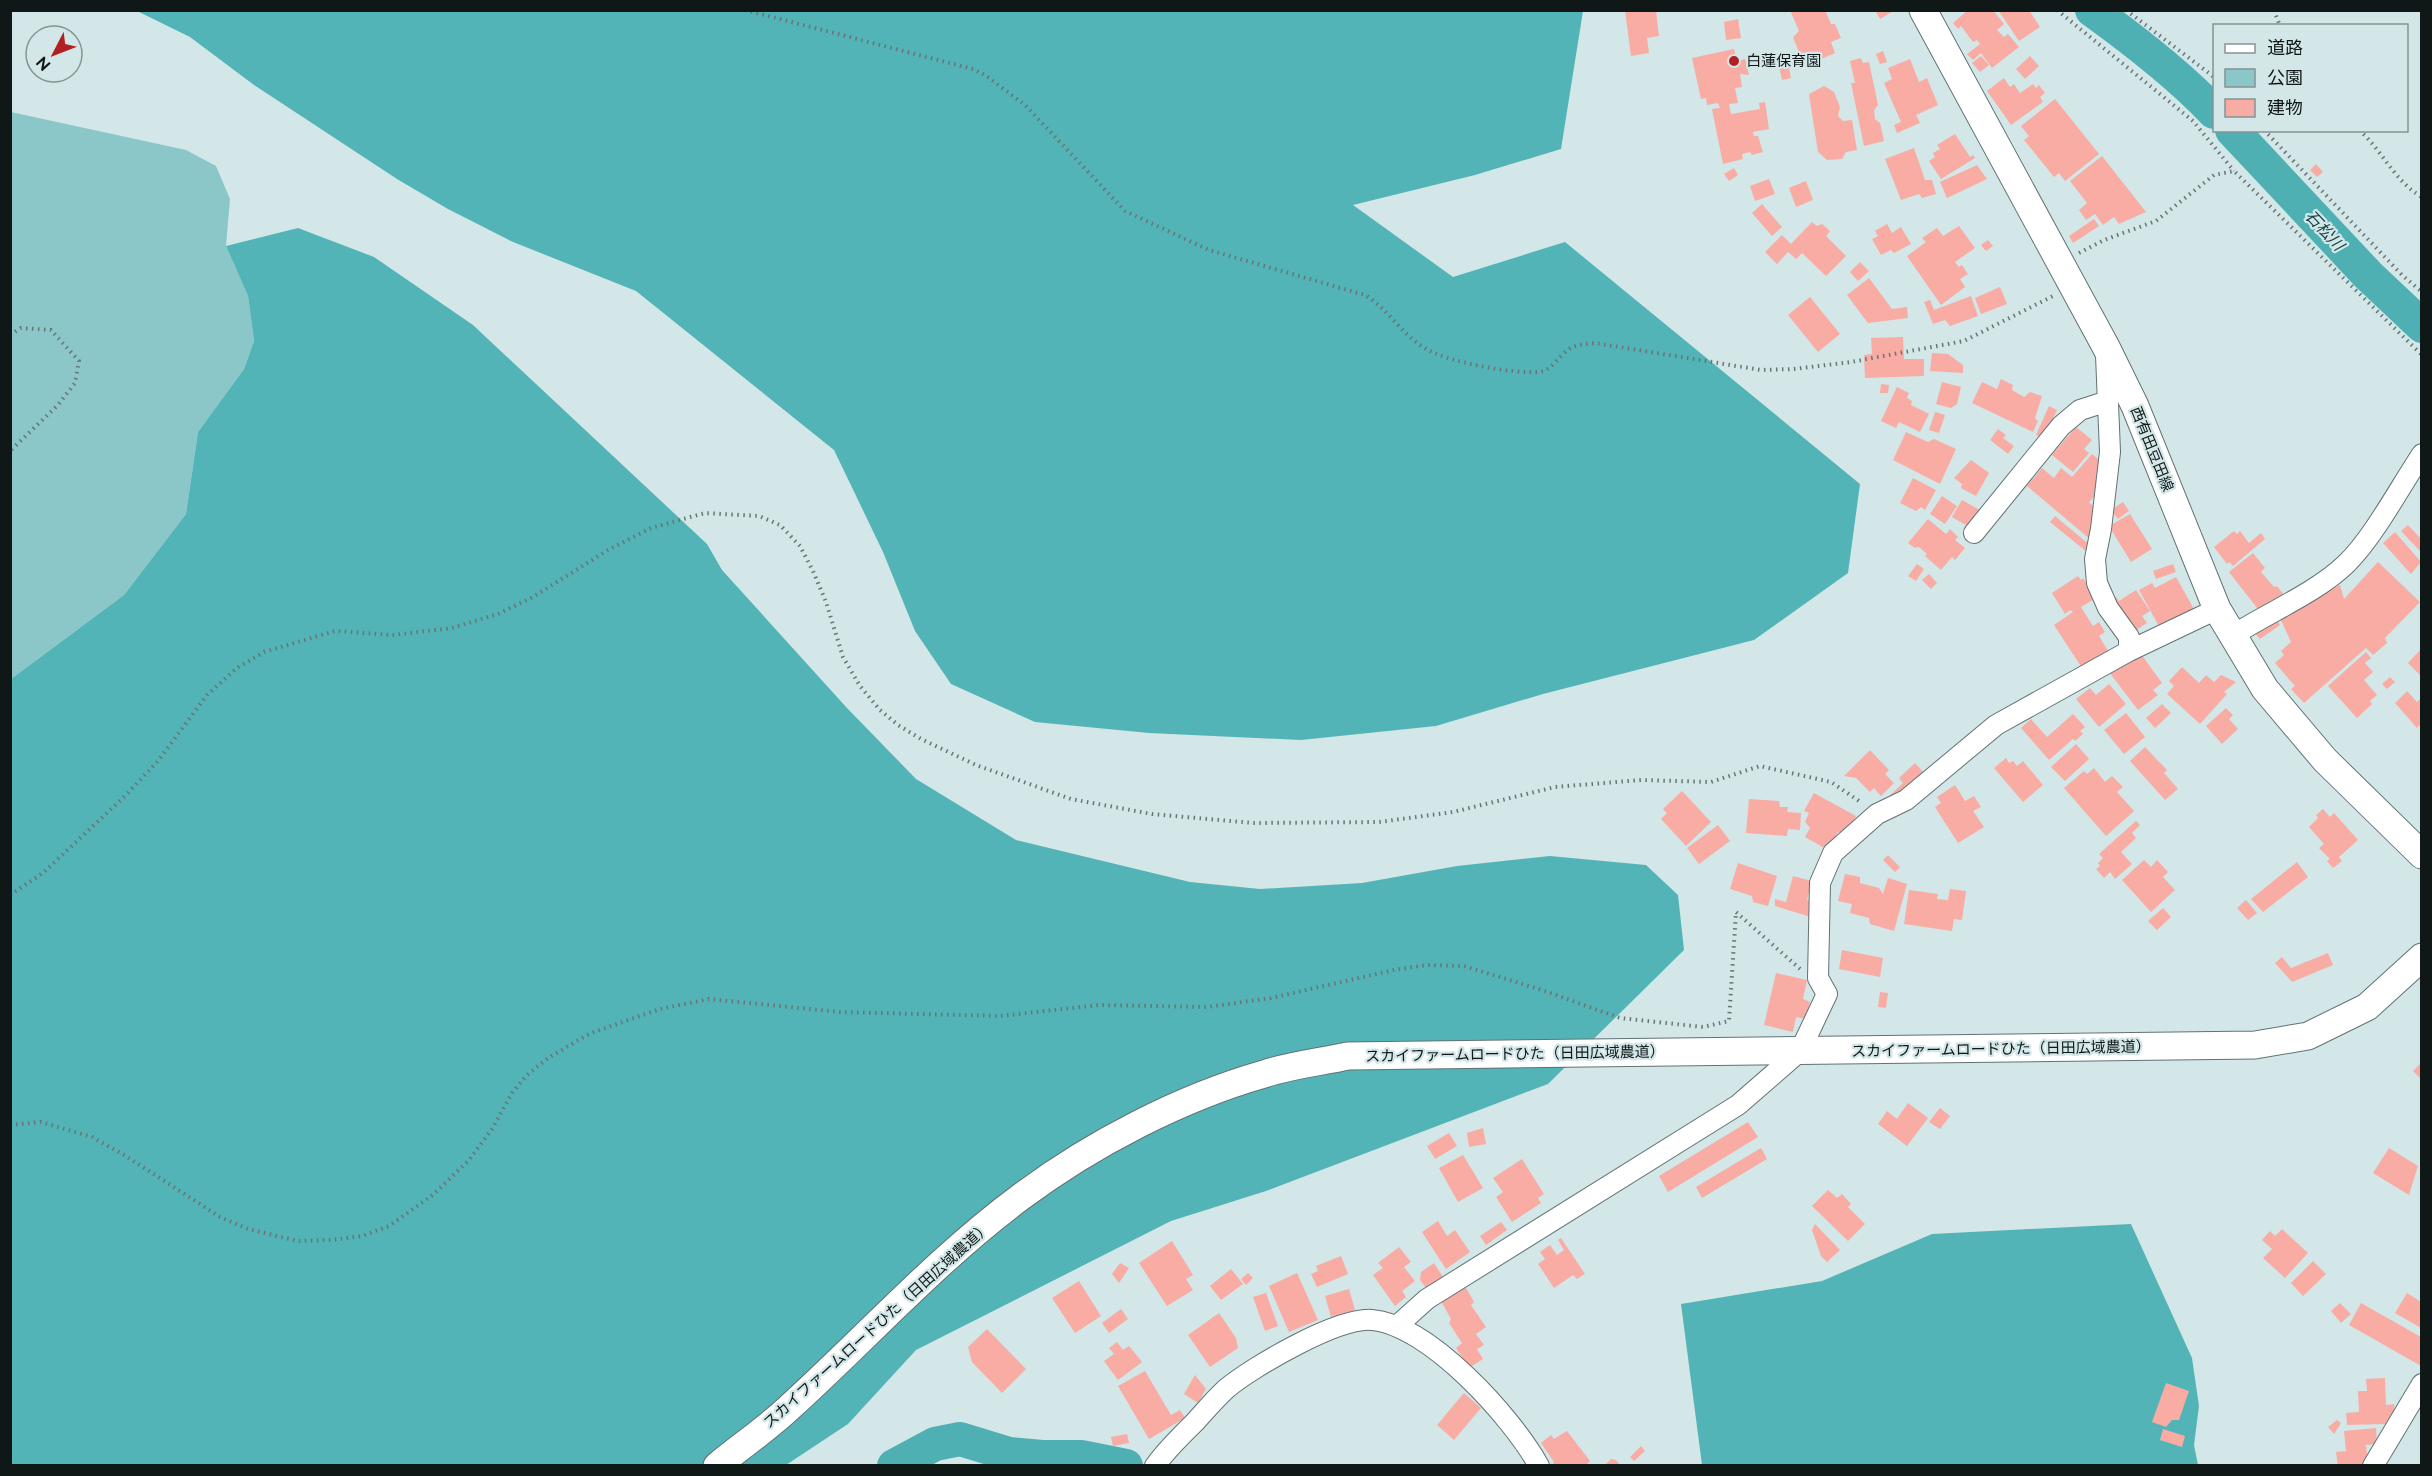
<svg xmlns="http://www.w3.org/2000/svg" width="2432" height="1476" viewBox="0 0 2432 1476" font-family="Raleway,'Noto Sans JP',sans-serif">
  <rect width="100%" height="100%" fill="#d3e7e8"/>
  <!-- green -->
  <path fill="#8bc7c9" d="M11 112 186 150 216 166 230 199 226 246 248 296 254 341 244 369 198 432 186 514 124 595 11 679Z"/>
  <!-- forest -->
  <path fill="#53b4b7" d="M137 11H1583L1561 149 1475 175 1353 205 1453 277 1565 242 1860 484 1848 573 1754 640 1543 694 1436 726 1301 740 1149 733 1035 722 951 684 915 631 883 552 834 450 636 291 513 242 448 209 397 179 254 85 190 37Z
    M298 228 374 257 473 325 707 544 722 570 847 708 916 779 1016 840 1190 882 1260 889 1362 883 1457 866 1550 856 1646 865 1678 895 1684 950 1548 1084 1266 1191 1171 1221 916 1350 848 1424 786 1465 11 1466V679L124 595 186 514 198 432 244 369 254 341 248 296 226 246Z
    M2131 1224 2192 1358 2199 1406 2194 1445 2198 1465H1702L1681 1304 1822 1281 1932 1234Z"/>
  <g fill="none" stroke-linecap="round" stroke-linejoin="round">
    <!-- river -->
    <path stroke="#4eb0b3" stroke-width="34" d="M2092 10C2135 41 2178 74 2214 112
      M2232 130 2368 275 2422 326
      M894 1466 935 1444 960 1439 1009 1454 1042 1457H1081L1126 1466"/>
  </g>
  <!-- building -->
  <path fill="#f8aca3" d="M1625 10H1656L1659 36 1647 38 1649 53 1631 56Z
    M1790 10H1825L1831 24H1835L1841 38 1831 42 1835 53 1814 62 1809 52 1800 55 1793 37 1799 31Z
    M1875 10H1895L1880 19Z
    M1968 10H1993L2004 24 1997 30 2004 37 2008 34 2019 47 1992 68 1981 53 1973 60 1967 54 1980 44 1977 40 1973 42 1961 26 1958 29 1953 23Z
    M1998 10H2029L2040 27 2019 41Z
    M1738 19 1741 38 1726 40 1724 22Z
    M1734 49 1737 61 1745 59 1749 75 1740 74 1742 87 1735 88 1738 103 1729 104 1731 114 1760 109 1759 103 1765 102 1769 129 1753 132 1754 136H1758L1763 152 1752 155 1750 152 1742 154 1743 159 1723 164 1712 109 1720 108 1718 103 1707 105 1706 98 1701 99 1692 58Z
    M1883 51 1887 62 1880 64 1876 54Z
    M1981 56 1989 65 1980 72 1972 63Z
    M2030 56 2039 66 2025 79 2016 69Z
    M1861 58 1863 63 1869 62 1878 105 1874 110 1875 119 1880 123 1884 141 1864 146 1851 83H1855L1850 61Z
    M1910 59 1919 82 1927 78 1938 105 1916 115 1920 123 1897 133 1894 125 1901 122 1884 83 1892 79 1888 68Z
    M1778 62 1788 63 1791 78 1782 80Z
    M2004 78 2010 87 2014 84 2020 93 2033 84 2036 88 2039 85 2045 93 2040 97 2043 102 2011 125 1987 91Z
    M1824 86 1834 92 1840 107 1838 116 1843 121 1852 120 1857 150 1846 152 1842 159 1827 160 1818 152 1809 94Z
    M2055 99 2099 154 2065 181 2059 173 2054 177 2024 140 2029 136 2021 126Z
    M1955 134 1970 157 1973 155 1975 158 1941 179 1929 161 1935 157 1933 153 1940 149 1937 145Z
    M1914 148 1925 180H1932L1936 194 1922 198 1919 194 1901 200 1885 159Z
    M2102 156 2146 212 2119 224 2114 217 2103 225 2095 214 2086 220 2079 210 2087 203 2070 181Z
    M2316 164 2323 172 2317 177 2310 170Z
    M1977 165 1987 179 1947 198 1940 182Z
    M1734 168 1738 175 1729 181 1724 174Z
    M1769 179 1775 194 1755 201 1750 186Z
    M1806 181 1813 200 1796 207 1789 188Z
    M1762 204 1782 227 1772 236 1752 213Z
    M2094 219 2099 226 2073 243 2069 236Z
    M1812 222 1817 226 1822 224 1830 231 1826 236 1846 256 1826 276 1802 253 1796 259 1788 252 1777 264 1765 252 1782 235 1791 244Z
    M1887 224 1892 233 1901 227 1911 244 1894 253 1891 250 1881 255 1872 239 1878 236 1875 231Z
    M1959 226 1975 248 1955 262 1959 267 1962 265 1968 274 1960 279 1965 287 1941 305 1907 256 1926 242 1922 238 1937 228 1943 236Z
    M1988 240 1993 246 1986 251 1981 245Z
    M1860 262 1869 271 1858 281 1850 272Z
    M1869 278 1892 309 1907 307 1908 318 1868 323 1847 295Z
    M2000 287 2007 304 1981 314 1975 298Z
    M1971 296 1978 316 1950 326 1945 320 1933 324 1924 302 1930 300 1934 310Z
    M1810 297 1840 334 1818 352 1788 315Z
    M1903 337 1904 359H1924V376L1865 378 1864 355 1872 354 1871 338Z
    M1932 353 1948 354 1963 365V373L1930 371Z
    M2001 379 2013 385 2012 390 2024 397 2030 392 2042 396 2035 418 2038 421 2033 432 1972 403 1982 382 1997 389Z
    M1942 382 1961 387 1957 404 1951 408 1936 404Z
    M1881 384 1889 385 1888 393H1880Z
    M1897 387 1909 393 1907 398 1912 401 1911 405 1929 414 1920 432 1899 422 1896 428 1881 421Z
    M2049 406 2057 410 2044 438 2036 435Z
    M1935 412 1945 415 1939 433 1929 430Z
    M2076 427 2092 440 2084 449 2089 453 2073 472 2052 455Z
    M1998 429 2006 435 2003 438 2014 446 2008 454 1990 440Z
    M1906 432 1928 442 1934 439 1956 449 1940 484 1893 460Z
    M2092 454 2103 463 2098 493 2089 502 2096 509 2091 540 2027 486 2042 468 2054 478 2061 468 2072 477Z
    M1971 460 1989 473 1976 496 1961 488 1962 484 1954 478Z
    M1913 478 1936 490 1925 510 1921 507 1916 511 1900 503Z
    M1942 496 1957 506 1945 524 1930 514Z
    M1962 500 1987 514 1971 528 1952 517Z
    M2123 502 2129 511 2118 519 2111 510Z
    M2130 514 2152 549 2131 562 2109 526Z
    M2055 516 2091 546 2087 552 2050 522Z
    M1928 519 1946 534 1950 529 1958 537 1955 540 1965 548 1955 560 1952 557 1941 570 1925 556 1927 554 1919 547 1915 548 1908 543Z
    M2408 525 2421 539 2420 551 2401 531Z
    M2234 531 2237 534 2240 531 2249 543 2261 533 2265 539 2233 566 2229 562 2227 564 2214 547Z
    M2395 532 2421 562 2411 574 2383 543Z
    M2253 553 2265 568 2261 572 2274 587 2277 586 2284 595 2261 613 2229 572Z
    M2378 562 2420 602 2385 638 2387 643 2373 655 2366 648 2304 703 2291 689 2295 686 2275 663 2284 655 2281 651 2291 642 2280 618 2340 585 2344 599Z
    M1917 564 1924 569 1916 581 1908 576Z
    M2173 564 2176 572 2156 579 2153 571Z
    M1929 574 1937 583 1931 589 1922 580Z
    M2078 576 2081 580 2083 578 2096 598 2081 607 2093 626 2099 622 2105 632 2099 636 2108 651 2082 668 2054 625 2073 612 2070 610 2065 614 2052 593Z
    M2176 577 2195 611 2161 630 2139 590 2152 583 2155 588Z
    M2136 590 2150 611 2142 616 2147 623 2133 632 2112 599 2116 597 2119 601Z
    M2275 617 2280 625 2260 639 2254 632Z
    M2421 649V673L2420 675 2408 663Z
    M2138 650 2162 683 2153 690 2158 695 2138 710 2109 672Z
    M2366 652 2371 658 2365 663 2373 672 2364 680 2377 695 2370 701 2372 704 2357 718 2328 686Z
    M2182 667 2199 683 2206 675 2214 682 2221 675 2236 682 2224 692 2227 694 2200 724 2167 694 2174 686 2169 681Z
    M2390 677 2395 682 2387 689 2382 684Z
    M2109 684 2126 704 2099 727 2076 699 2090 688 2096 695Z
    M2407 691 2417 702 2421 698V724L2417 728 2395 703Z
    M2162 704 2171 713 2155 728 2146 718Z
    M2226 708 2233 715 2229 719 2238 729 2222 744 2206 726Z
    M2126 713 2145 737 2124 754 2104 730Z
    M2073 714 2085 727 2080 731 2083 734 2075 741 2073 739 2049 760 2021 728 2031 719 2047 737Z
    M2076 744 2089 759 2065 781 2051 767Z
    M2145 747 2167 770 2164 773 2178 789 2165 800 2130 761Z
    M1870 750 1889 770 1885 774 1894 783 1881 796 1874 788 1870 792 1856 778 1844 776Z
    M2006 758 2009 763 2013 761 2017 766 2023 761 2043 785 2023 802 1994 768Z
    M1915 763 1927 776 1888 804 1885 800 1903 783 1899 778Z
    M2094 768 2105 782 2112 776 2123 787 2117 792 2134 811 2106 836 2064 788 2084 771 2087 774Z
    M1955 785 1965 801 1974 796 1981 807 1973 811 1984 827 1958 843 1935 807 1941 803 1937 797Z
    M1682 791 1711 822 1686 846 1661 819 1667 813 1663 809Z
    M1814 793 1856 816 1846 836 1838 832 1828 850 1805 837 1810 828 1805 822 1809 813 1804 811Z
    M1749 799 1779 801 1780 807H1788L1787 812 1801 813 1800 830 1788 829 1787 836 1746 833Z
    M2323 809 2330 817 2334 813 2358 840 2339 857 2342 861 2333 868 2327 861 2330 859 2319 848 2324 844 2309 827 2318 818 2316 815Z
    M2136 821 2140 825 2132 833 2136 838 2121 852 2132 864 2115 879 2110 872 2104 878 2096 869 2100 866 2098 863 2103 858 2099 854Z
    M1718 825 1730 841 1699 864 1687 848Z
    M1888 855 1900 867 1895 872 1883 860Z
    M2144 860 2151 867 2157 860 2168 872 2163 877 2175 890 2151 912 2122 880Z
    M2297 862 2308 877 2263 912 2251 899Z
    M1738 863 1777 876 1768 906 1753 902 1752 896 1730 889Z
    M1845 874 1860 877V883L1879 888 1883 894 1888 878 1907 884 1894 931 1870 924 1869 918 1850 913 1852 904 1838 901Z
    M1793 876 1812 881 1807 900 1816 902 1811 917 1775 906V899L1786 902Z
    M1950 889 1966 891 1962 920 1954 919 1952 931 1904 924 1909 890 1938 894 1937 899 1948 900Z
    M2246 900 2257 913 2248 920 2237 908Z
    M2163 908 2171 917 2157 930 2148 921Z
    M1842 950 1883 958 1880 977 1839 969Z
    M2328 953 2333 965 2292 982 2275 963 2282 957 2291 968Z
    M1776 973 1807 980 1803 999 1810 1002 1806 1019 1796 1017 1793 1032 1764 1025Z
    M1880 992 1888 993 1886 1008 1878 1007Z
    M2421 1063V1079L2413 1071Z
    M1908 1103 1928 1118 1907 1146 1878 1124 1887 1111 1897 1119Z
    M1940 1108 1950 1116 1940 1129 1929 1122Z
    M1748 1122 1758 1137 1668 1192 1659 1176Z
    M1483 1128 1486 1144 1469 1147 1467 1133Z
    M1449 1133 1457 1146 1435 1159 1427 1146Z
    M1761 1148 1767 1159 1702 1198 1696 1187Z
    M2389 1148 2418 1166 2409 1195 2373 1173Z
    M1463 1155 1483 1188 1458 1202 1439 1168Z
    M1522 1159 1544 1194 1538 1198 1541 1203 1512 1222 1496 1197 1503 1192 1493 1178Z
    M1828 1190 1837 1198 1842 1194 1851 1204 1848 1207 1865 1224 1848 1241 1812 1206Z
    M1438 1221 1447 1236 1455 1230 1470 1252 1446 1269 1422 1232Z
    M1501 1222 1507 1230 1486 1245 1480 1236Z
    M1815 1224 1840 1250 1827 1262 1821 1256 1812 1230Z
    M2282 1229 2308 1253 2285 1278 2263 1258 2272 1249 2262 1240 2270 1231 2275 1236Z
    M1561 1238 1585 1274 1577 1279 1573 1275 1554 1288 1538 1264 1545 1259 1540 1252 1550 1245 1557 1255 1564 1250 1558 1240Z
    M1172 1241 1193 1275 1186 1279 1193 1290 1167 1306 1139 1263Z
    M1399 1247 1411 1262 1404 1267 1415 1281 1402 1291 1406 1297 1395 1306 1373 1275 1383 1268 1378 1263Z
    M1341 1256 1348 1274 1317 1287 1311 1274 1318 1271 1316 1266Z
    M2313 1261 2326 1274 2303 1296 2291 1283Z
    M1120 1263 1129 1268 1119 1283 1112 1274Z
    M1434 1263 1443 1277 1426 1288 1420 1280 1421 1272Z
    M1231 1269 1243 1284 1221 1300 1210 1286Z
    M1248 1273 1253 1278 1246 1285 1241 1279Z
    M1297 1273 1318 1320 1289 1332 1269 1286Z
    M1079 1281 1101 1316 1075 1333 1052 1298Z
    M1465 1286 1474 1302 1471 1305 1486 1327 1476 1334 1484 1345 1477 1349 1483 1359 1469 1368 1456 1348 1462 1343 1449 1323 1451 1319 1441 1301Z
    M1349 1289 1355 1310 1331 1317 1325 1296Z
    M1266 1293 1278 1326 1265 1331 1253 1297Z
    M2407 1293 2421 1302V1328L2395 1313Z
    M2340 1303 2351 1314 2341 1323 2331 1311Z
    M2361 1303 2421 1337V1366L2349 1325Z
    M1121 1309 1128 1319 1109 1333 1102 1323Z
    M1219 1313 1236 1338 1238 1348 1210 1367 1188 1335Z
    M987 1329 1026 1369 1002 1393 972 1362 968 1347Z
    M1117 1342 1123 1350 1129 1346 1142 1362 1118 1380 1104 1361 1114 1354 1109 1348Z
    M1145 1371 1171 1415 1180 1410 1185 1418 1149 1439 1118 1386Z
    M1195 1375 1206 1389 1198 1403 1184 1394Z
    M2385 1378 2386 1405 2394 1404 2395 1420 2386 1421V1424L2347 1425 2346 1413 2359 1412 2358 1391H2367L2366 1379Z
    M2166 1383 2189 1391 2179 1420H2172L2166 1427 2152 1422Z
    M1464 1393 1481 1408 1454 1440 1437 1425Z
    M2337 1420 2341 1423 2334 1434 2328 1427Z
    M2376 1428 2377 1444 2366 1445 2368 1464 2338 1466 2336 1452 2346 1451 2344 1431Z
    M2163 1429 2185 1436 2182 1447 2160 1440Z
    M1567 1431 1590 1461 1585 1466H1552L1554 1462 1541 1443 1551 1435 1554 1439Z
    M1127 1434 1129 1443 1113 1446 1111 1437Z
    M1641 1446 1645 1451 1634 1461 1630 1457Z
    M1611 1459 1616 1460 1621 1466H1604Z"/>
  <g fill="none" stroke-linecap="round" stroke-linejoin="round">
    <defs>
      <path id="street" d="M2106 355 2110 452 2101 529 2095 559 2097 583 2108 608 2129 637V651
        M1974 533 2061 426 2080 410 2108 401
        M2232 636C2267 613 2316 593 2346 564 2373 538 2400 487 2422 454
        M1398 1325 1427 1299 1738 1105 1800 1051 1827 994 1818 978 1820 883 1833 853 1877 814 1906 800 1996 725 2129 651 2217 609
        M1155 1466C1166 1450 1181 1436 1195 1422 1205 1411 1215 1399 1226 1389 1252 1367 1338 1317 1372 1320 1429 1325 1512 1417 1539 1466
        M2373 1466 2422 1384"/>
      <path id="secondary" d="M1923 10 2106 347 2135 406 2217 609 2265 689 2325 760 2422 855
        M717 1466C741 1446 768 1428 791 1406 868 1336 938 1258 1022 1196 1092 1144 1180 1098 1264 1074 1291 1065 1320 1062 1348 1056L2255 1045 2308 1036 2367 1007 2422 957"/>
    </defs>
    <!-- street casing -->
    <use href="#street" stroke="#617273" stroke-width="22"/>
    <!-- secondary casing -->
    <use href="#secondary" stroke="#617273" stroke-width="29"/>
    <!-- path -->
    <path stroke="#687575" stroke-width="4" stroke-dasharray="1.5 4.5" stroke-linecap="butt" d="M745 10 973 69 985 75 1025 105 1125 211 1209 250 1365 295C1388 309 1401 333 1423 347 1445 362 1513 374 1539 372 1551 371 1559 356 1568 350 1576 344 1585 344 1595 343L1761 370 1794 369 1851 362 1964 341 2053 296
      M2057 10 2193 121 2234 171
      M2126 10 2214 77
      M2274 10 2280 26
      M2264 130 2402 275 2422 292
      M2359 130C2383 151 2394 181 2422 197
      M2079 253 2104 240 2156 221 2214 175 2234 171 2422 355
      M10 335 21 328 51 330 79 361 75 383 58 405 10 451
      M10 895 43 873 125 796 158 761 207 695 237 668 264 652 335 631 393 635 452 628 498 614 533 597 608 550 651 528 705 513 759 516 780 525 800 546 813 571 826 602 843 657 860 686 880 710 898 725 921 739 976 765 1071 799 1152 814 1253 823 1379 822 1453 812 1555 787 1641 780 1711 782 1760 766 1831 782 1862 803
      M10 1125 41 1122 92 1137 124 1155 220 1217 248 1229 298 1241 332 1240 362 1236 389 1226 434 1194 469 1160 492 1129 512 1093 527 1075 548 1058 589 1034 660 1009 709 999 840 1012 1000 1016 1099 1005 1207 1007 1271 998 1394 970 1427 965 1464 966 1545 991 1620 1018 1703 1027 1729 1021 1736 912 1800 969"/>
    <!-- street -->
    <use href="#street" stroke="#fff" stroke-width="20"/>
    <!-- secondary -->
    <use href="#secondary" stroke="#fff" stroke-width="27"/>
  </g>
  <!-- markers -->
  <circle fill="#b12022" stroke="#d3e7e8" stroke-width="2" cx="1734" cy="61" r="6"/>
  <g text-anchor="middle" stroke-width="4.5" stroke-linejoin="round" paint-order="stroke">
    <!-- poi labels -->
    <g font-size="15" fill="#101717" stroke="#d3e7e8" text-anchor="start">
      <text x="1746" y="66">白蓮保育園</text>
    </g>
    <!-- street labels -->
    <g font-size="15" fill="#101717" stroke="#d3e7e8">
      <text transform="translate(2152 449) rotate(68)" y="5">西有田豆田線</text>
      <text transform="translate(2001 1049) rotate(-1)" y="5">スカイファームロードひた（日田広域農道）</text>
      <text transform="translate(1515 1054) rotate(-1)" y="5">スカイファームロードひた（日田広域農道）</text>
      <text transform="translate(877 1325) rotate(-42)" y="5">スカイファームロードひた（日田広域農道）</text>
    </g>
    <!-- water labels -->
    <g font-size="16" font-style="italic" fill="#134042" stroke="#d3e7e8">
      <text transform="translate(2325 230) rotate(47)" y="6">石松川</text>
    </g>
  </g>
  <!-- border -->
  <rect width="2432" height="1476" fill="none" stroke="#101717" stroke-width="24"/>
  <!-- legend -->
  <rect x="2213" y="24" width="195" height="108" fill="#d3e7e8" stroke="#859494" stroke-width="1.5"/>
  <rect x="2225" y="44" width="30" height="9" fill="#ffffff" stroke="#859494" stroke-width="1.5"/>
  <text x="2267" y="54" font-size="18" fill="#101717">道路</text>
  <rect x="2225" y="69" width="30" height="18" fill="#8bc7c9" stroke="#859494" stroke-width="1.5"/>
  <text x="2267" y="84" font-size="18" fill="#101717">公園</text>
  <rect x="2225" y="99" width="30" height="18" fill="#f8aca3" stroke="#859494" stroke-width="1.5"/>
  <text x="2267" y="114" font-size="18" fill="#101717">建物</text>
  <!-- north arrow -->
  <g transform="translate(54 54) rotate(228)"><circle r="28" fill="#d3e7e8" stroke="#859494" stroke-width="1.5"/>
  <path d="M0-4.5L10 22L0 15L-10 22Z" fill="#b12022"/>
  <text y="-9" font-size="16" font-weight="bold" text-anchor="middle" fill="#101717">N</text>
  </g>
</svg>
